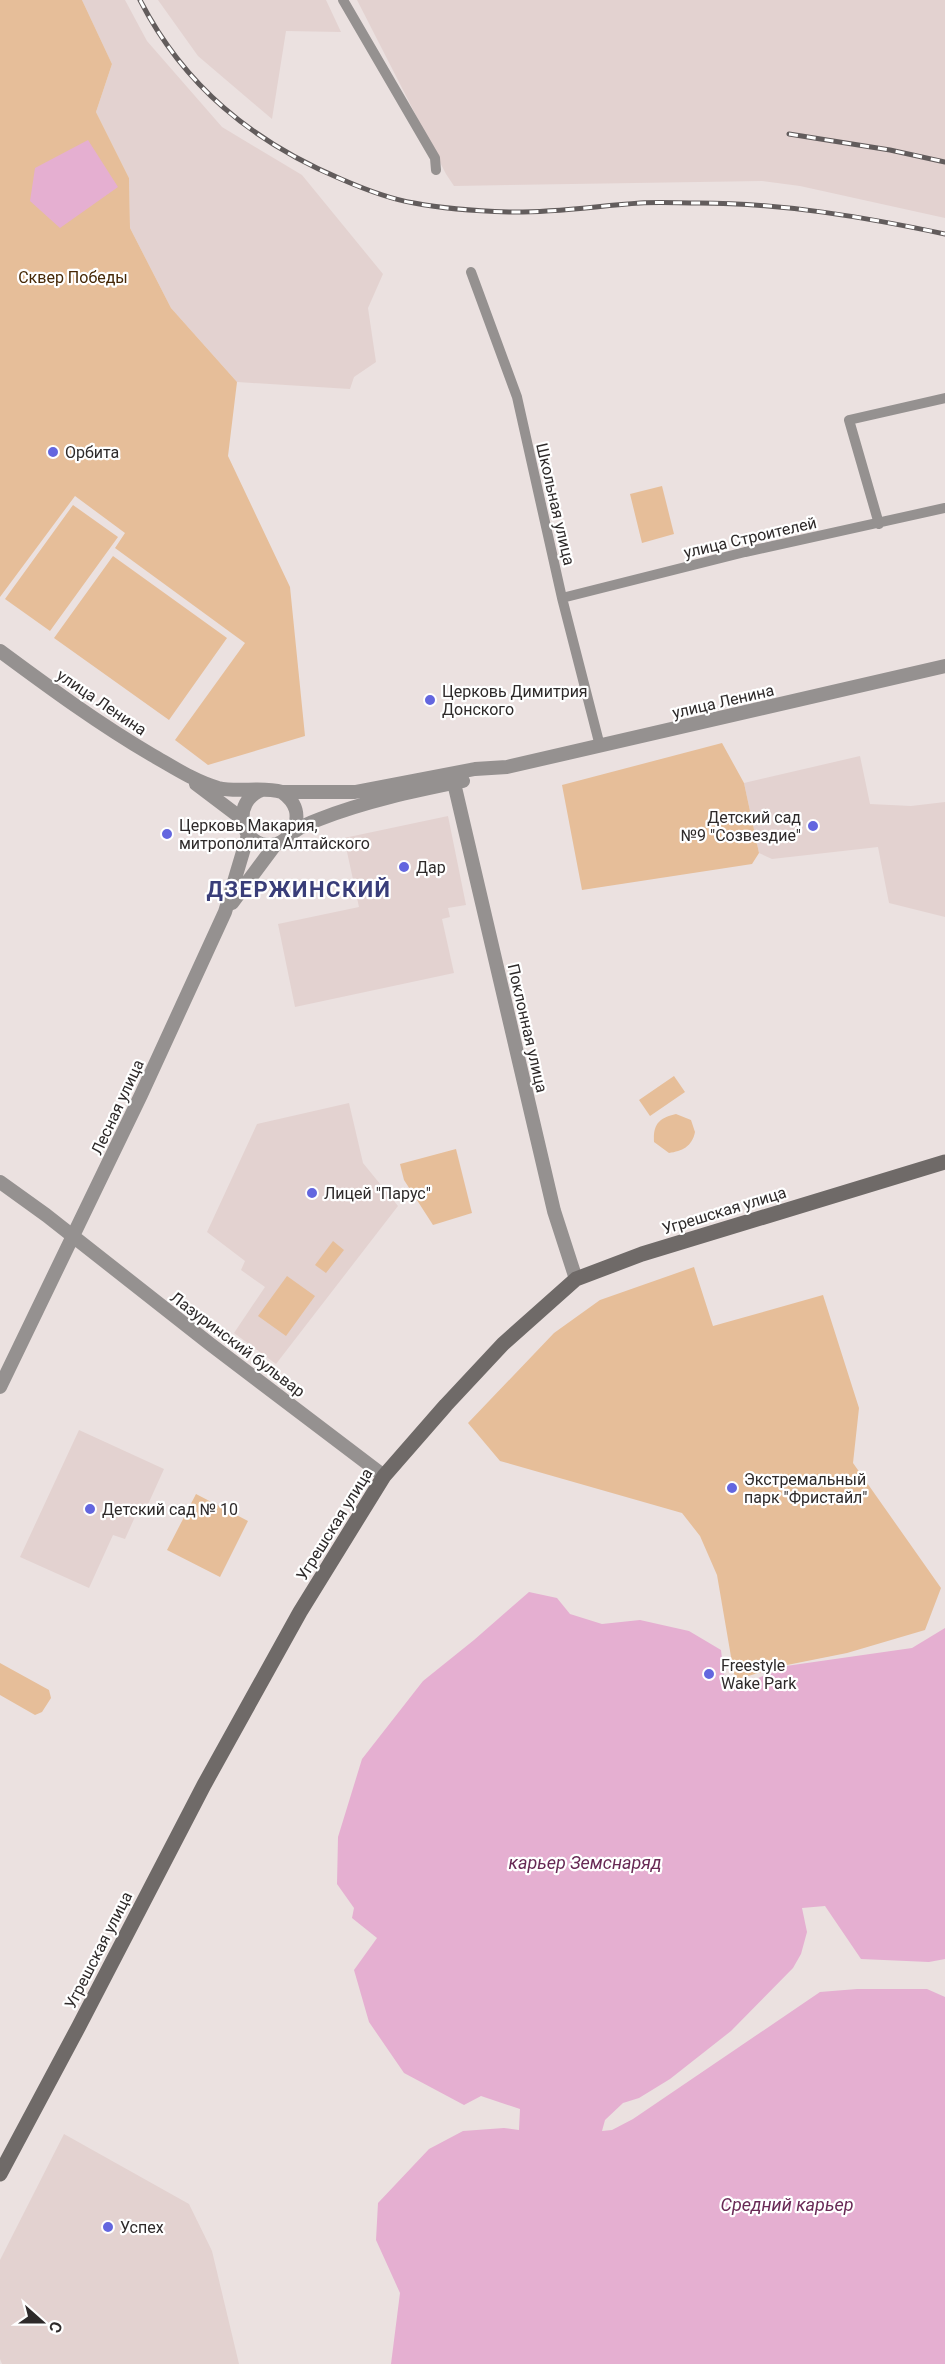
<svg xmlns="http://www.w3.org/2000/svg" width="945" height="2364" viewBox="0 0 945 2364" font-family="Roboto,sans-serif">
  <rect width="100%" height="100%" fill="#ebe1e0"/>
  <!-- built -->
  <path fill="#e3d2d0" d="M82 0H125L147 41 222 127 302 175 383 274 368 308 376 362 354 377 350 389 237 382 171 308 130 228 129 178 96 112 112 64Z
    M158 0H326L341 32 286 31 272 119 198 56Z
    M357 0H945V218L800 186 762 181 454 186 446 174Z
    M860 756 870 804 911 806 945 802V917L889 903 878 847 772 859 759 853 744 783Z
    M448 816 466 905 448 908 450 917 442 919 454 973 295 1007 278 924 359 907 344 838Z
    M349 1103 363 1163 398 1206 276 1364 234 1333 265 1287 241 1270 245 1261 207 1232 257 1124Z
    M79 1430 164 1469 145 1511 139 1508 125 1539 113 1535 89 1588 20 1557Z
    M64 2134 189 2204 212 2251 239 2364H2L0 2359V2260Z"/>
  <!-- green -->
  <path fill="#e6be99" d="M0 0H82L112 64 96 112 129 178 130 228 171 308 237 382 228 456 290 587 305 736 208 765 175 740 245 643 115 548 125 533 75 496 0 597Z
    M662 486 674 534 642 543 630 494Z
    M73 505 118 537 50 631 5 599Z
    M113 556 227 638 169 720 54 638Z
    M722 743 744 783 759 853 752 864 582 890 562 785Z
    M674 1076 685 1092 650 1116 639 1100Z
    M676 1114 691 1120 695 1132C692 1147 682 1151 669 1153L654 1142C653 1124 659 1118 676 1114Z
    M456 1149 472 1213 433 1225 404 1180 400 1164Z
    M333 1241 344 1250 326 1273 315 1265Z
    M694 1267 713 1326 823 1295 859 1408 853 1463 941 1588 925 1630 847 1653 782 1666 735 1680 717 1575 700 1536 682 1513 500 1461 468 1423 554 1333 600 1300Z
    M287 1276 315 1296 286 1336 258 1316Z
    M196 1494 248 1521 220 1577 167 1550Z
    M0 1663 49 1690 51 1698 42 1712 35 1715 0 1695Z"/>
  <!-- water -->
  <path fill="#e5afd1" d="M88 140 118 187 60 228 30 201 35 168Z
    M529 1592 557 1598 570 1614 602 1624 640 1620 689 1631 721 1650 726 1692 786 1666 912 1648 945 1628V1959L929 1962 861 1959 825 1906 802 1908 807 1932 801 1954 793 1968 731 2031 670 2079 639 2098 623 2103 605 2120 602 2131 612 2130 633 2119 820 1992 857 1989H927L945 1997V2364H391L400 2293 376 2240 378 2203 429 2149 463 2131 504 2128 519 2130 520 2109 481 2096 464 2105 404 2073 369 2022 354 1970 377 1938 352 1918 354 1908 337 1884 338 1837 362 1759 423 1681 474 1640Z"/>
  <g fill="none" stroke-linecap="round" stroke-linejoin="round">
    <!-- minor -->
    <path stroke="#959190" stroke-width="10" d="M343 0 435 158 436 170
      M471 272 517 397 562 598 600 746
      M879 524 849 420 945 398
      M562 598 745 552 945 508"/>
    <!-- tertiary -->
    <path stroke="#959190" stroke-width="14" d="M0 651C50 688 99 724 152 755 173 767 194 781 218 788 239 793 261 786 282 792H355L475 769 507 767 945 666
      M454 783 554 1211 576 1279
      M196 784 241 818
      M262 790C231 801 239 847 272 845 283 844 287 837 295 831 302 826 312 822 320 819 366 801 414 791 463 781
      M282 792C297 803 300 815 293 832
      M232 903 275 845
      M0 1182 46 1215 210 1344 384 1476
      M0 1387 141 1095 225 912 248 835"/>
    <!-- secondary -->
    <path stroke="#6f6a68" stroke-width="15" d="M0 2174 79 2026 204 1785 300 1612 384 1476 446 1405 503 1344 576 1279 642 1254 945 1162"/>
    <defs>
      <path id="rail" d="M140 0C184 86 253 142 341 179 364 189 389 199 414 203 445 209 477 211 509 212 552 213 596 206 640 203 659 202 679 203 699 203 782 203 864 217 945 234
        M789 134 890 150 945 162"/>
    </defs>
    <!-- rail casing -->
    <use href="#rail" stroke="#625c5c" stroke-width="5"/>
    <!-- rail -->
    <use href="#rail" stroke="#fff" stroke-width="3" stroke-dasharray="9" stroke-linecap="butt"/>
  </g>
  <!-- markers -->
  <g fill="#6366df" stroke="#fff" stroke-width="2">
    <circle cx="53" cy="452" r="6"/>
    <circle cx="430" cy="700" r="6"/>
    <circle cx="813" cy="826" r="6"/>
    <circle cx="167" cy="834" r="6"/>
    <circle cx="404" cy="867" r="6"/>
    <circle cx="312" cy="1193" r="6"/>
    <circle cx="732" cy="1488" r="6"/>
    <circle cx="90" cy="1509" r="6"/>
    <circle cx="709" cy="1674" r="6"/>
    <circle cx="108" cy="2227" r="6"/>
  </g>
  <g text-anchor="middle" stroke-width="4.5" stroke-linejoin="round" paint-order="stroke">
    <!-- park labels -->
    <g font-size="16" fill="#462806" stroke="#fff">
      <text x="73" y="283">Сквер Победы</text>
    </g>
    <!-- poi labels -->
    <g font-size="16" fill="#2e2a2a" stroke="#fff" text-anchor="start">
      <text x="65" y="458">Орбита</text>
      <text x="442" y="697">Церковь Димитрия<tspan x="442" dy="18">Донского</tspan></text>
      <text x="801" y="823" text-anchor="end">Детский сад<tspan x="801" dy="18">№9 "Созвездие"</tspan></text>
      <text x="179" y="831">Церковь Макария,<tspan x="179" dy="18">митрополита Алтайского</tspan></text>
      <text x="416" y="873">Дар</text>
      <text x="324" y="1199">Лицей "Парус"</text>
      <text x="744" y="1485">Экстремальный<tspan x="744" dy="18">парк "Фристайл"</tspan></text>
      <text x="102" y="1515">Детский сад № 10</text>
      <text x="721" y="1671">Freestyle<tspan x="721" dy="18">Wake Park</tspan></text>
      <text x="120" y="2233">Успех</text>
    </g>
    <!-- street labels -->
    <g font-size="16" fill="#2e2a2a" stroke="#fff">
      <text transform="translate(556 504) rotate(77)" y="6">Школьная улица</text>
      <text transform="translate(750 537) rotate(-13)" y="6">улица Строителей</text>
      <text transform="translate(723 701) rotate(-13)" y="6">улица Ленина</text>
      <text transform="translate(102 702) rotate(34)" y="6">улица Ленина</text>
      <text transform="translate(528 1028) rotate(77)" y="6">Поклонная улица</text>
      <text transform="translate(117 1107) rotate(-65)" y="6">Лесная улица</text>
      <text transform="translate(724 1210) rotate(-17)" y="6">Угрешская улица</text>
      <text transform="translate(238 1344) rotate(37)" y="6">Лазуринский бульвар</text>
      <text transform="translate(334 1524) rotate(-58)" y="6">Угрешская улица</text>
      <text transform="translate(98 1950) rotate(-63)" y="6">Угрешская улица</text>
    </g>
    <!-- water labels -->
    <g font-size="18" font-style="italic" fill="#682955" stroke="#fff">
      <text x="585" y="1869">карьер Земснаряд</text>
      <text x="787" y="2211">Средний карьер</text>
    </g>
    <!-- district labels -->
    <g font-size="22" font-weight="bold" letter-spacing="1.5" fill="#393d79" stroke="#fff">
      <text x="299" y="897">ДЗЕРЖИНСКИЙ</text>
    </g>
  </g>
  <!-- north arrow -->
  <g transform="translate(42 2322) rotate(111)" stroke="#ffffff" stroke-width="4.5" paint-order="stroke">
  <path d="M0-4.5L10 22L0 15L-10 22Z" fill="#2e2a2a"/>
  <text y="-9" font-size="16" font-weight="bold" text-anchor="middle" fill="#2e2a2a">С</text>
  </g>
</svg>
